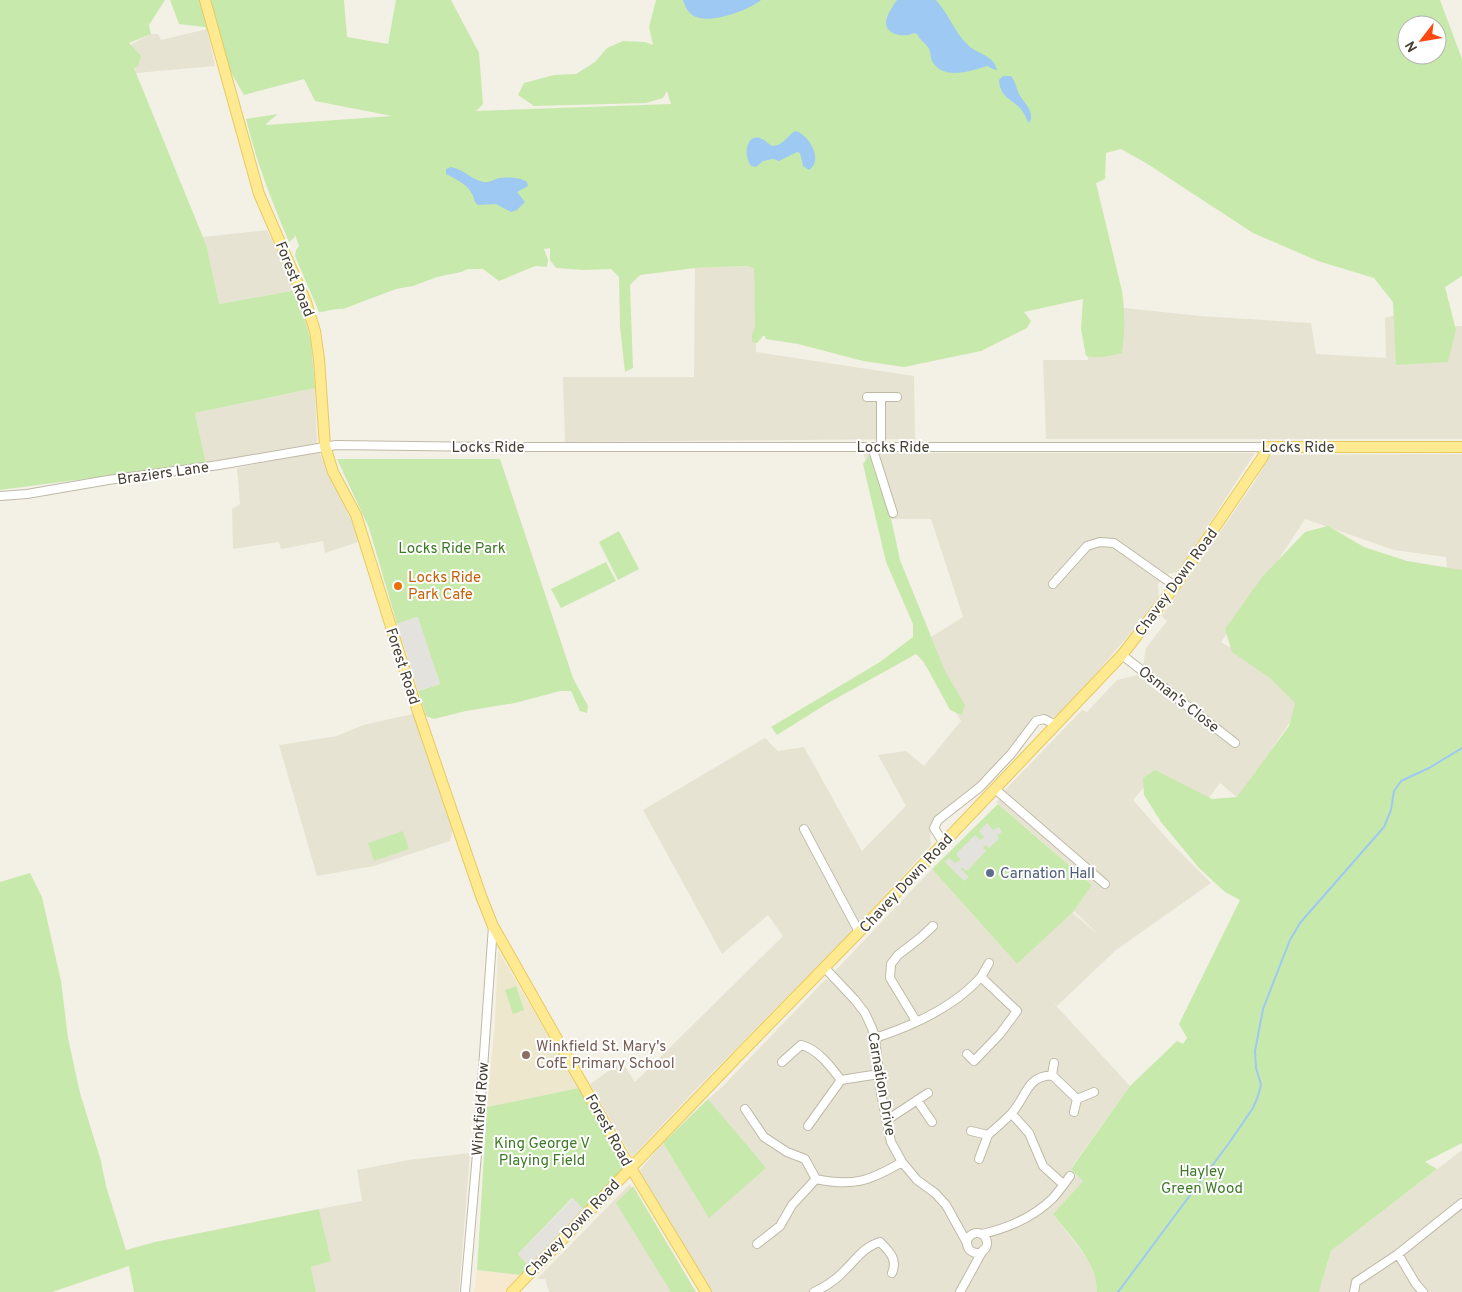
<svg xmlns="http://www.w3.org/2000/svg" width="1462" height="1292" viewBox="0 0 1462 1292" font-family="Overpass,sans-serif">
  <rect width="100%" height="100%" fill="#f3f0e5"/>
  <!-- residential -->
  <path fill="#e7e3d3" d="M207 29 215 66 136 73 130 45 151 34H158L161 40Z
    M267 230 297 290 219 304 207 247 202 237Z
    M754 266 756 352 914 376 915 439 565 442 563 377H694L695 268Z
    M1087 304 1200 316 1311 323 1316 354 1386 358 1385 318 1434 304 1442 326H1462V439H1046L1043 360H1088Z
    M315 388 317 443 217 464 206 463 195 413Z
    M311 452H319L361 541 325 553 323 541 281 549 279 542 233 549 232 509 240 504 237 468Z
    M863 453H1255L1178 572 1167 574 1158 584 1159 599 1099 670 1056 717 1042 716 1030 721 1007 754 971 791 934 820 930 829 931 845 854 929 698 1087 632 1157 590 1084 622 1062 635 1082 783 936 768 915 722 954 643 810 765 738 778 751 804 747 862 851 906 806 878 755 906 751 924 766 961 721 914 648 963 617 931 519H889Z
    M1462 454V593L1450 600 1446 557 1394 550 1305 519 1264 582 1221 642 1307 696 1239 799 1220 783 1199 811 1155 775 1133 800 1171 843 1211 883 1116 950 1057 1006 1049 998 1130 1086 1071 1168 1083 1181 1053 1214 1089 1261 1097 1282V1292H712L639 1171 663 1143 709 1217 765 1168 708 1099 720 1089 826 979 830 981 838 976 835 971 932 869 1017 964 1068 909 1100 936 1074 911 1092 885 996 802 1004 795V791L1082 710 1087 712 1117 680 1137 675 1143 665 1146 648 1167 621 1162 616 1256 480 1270 455Z
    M413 714 453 829 450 841 374 866 317 876 279 745 337 736 363 725Z
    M1462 1150V1292H1319L1331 1251Z
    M470 1153 459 1292H316L311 1267 330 1261 319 1209 362 1201 357 1170 408 1160Z
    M630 1184 694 1292H549L545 1279H537Z"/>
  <!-- commercial -->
  <path fill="#f6e9cf" d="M477 1270 521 1275 506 1292H474Z"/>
  <!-- education -->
  <path fill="#ede7ce" d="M498 952H499L579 1088 487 1107 495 1023Z"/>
  <!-- green -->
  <path fill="#c8e9ac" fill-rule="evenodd" d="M0 0H165L149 25 151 34 129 43 141 56 138 67 134 68 207 247 219 304 297 290 311 342 315 388 195 413 206 463 0 490Z
    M170 0H344L347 37 388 44 396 0H451L479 53 483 104 476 111 671 104 667 91 663 98 646 103 534 106 518 95 524 83 554 75 576 74 595 62 607 48 623 41 645 42 653 45 649 27 656 0H1440L1462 59V276L1445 287 1456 330 1448 362 1396 365 1393 302 1374 278 1318 261 1253 233 1146 163 1121 149 1106 153 1105 179 1096 183 1122 291C1125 312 1125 331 1122 353 1110 356 1098 359 1086 356L1081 329 1083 299 1024 312 1031 321 1027 328 981 351 904 367 863 361 798 344 766 339 765 336H763L757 343 752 342V334L755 327 754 268 747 266 695 268 640 275 630 285 633 368 625 372 620 327 619 277 611 269 584 270 556 268 550 260V248L544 249 548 260 547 267 535 266 499 281 483 269H468L461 272 437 277 413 286 396 289 343 309C335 308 327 312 319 312L295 256 296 250 299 246 295 235 294 238 289 242C272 202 256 161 246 119L278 114 267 123 266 125 392 116 315 101 304 79 244 95 205 27 179 24ZM1407 25H1437V55H1407Z
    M870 455 879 463 900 560 945 671 965 705 962 715 950 710 924 662 916 654 828 703 777 735 771 727 880 662 913 637V624L886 562 863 464Z
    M337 459H500L573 678 588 706 587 713 580 711 571 691H560L515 703 466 711 434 719 426 716 418 691 440 684 417 617 397 624 369 528Z
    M1328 526 1364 547 1407 561 1462 570V1143L1425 1162 1437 1169 1331 1251 1319 1292H1097C1097 1261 1071 1238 1053 1214L1083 1181 1071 1169 1130 1086 1177 1041 1183 1044 1187 1038 1179 1024 1240 900 1225 892 1199 868 1161 822 1144 795 1143 778 1155 770 1212 799 1237 797 1289 726 1295 703 1270 678 1232 652 1225 629 1263 576 1305 532Z
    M619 531 639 569 618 580 599 542Z
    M606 562 616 581 561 608 551 589Z
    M998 804 1092 885 1074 911 1017 964 932 869Z
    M403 831 409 849 374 861 368 843Z
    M30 873 42 897 61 981 68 1038 80 1093 101 1161 106 1186 126 1250 155 1242 319 1209 331 1261 311 1267 316 1292H134L129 1266 52 1292H0V882Z
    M516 986 524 1010 513 1014 505 990Z
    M579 1088 624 1168 585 1211 572 1198 518 1254 530 1267 521 1275 477 1270 487 1107Z
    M708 1099 766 1168 709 1218 663 1143Z
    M633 1186 696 1292H671L616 1203Z"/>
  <!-- parking -->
  <path fill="#e4e2dd" d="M418 617 440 684 418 691 397 624Z
    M987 823 993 830 999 827 1002 832 997 835 999 839 989 848 986 845 983 847 986 851 967 871 963 868H960L969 877 964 881 945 862 949 858 955 863 961 860 956 854 975 835 980 840 984 837 979 831Z
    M573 1198 585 1211 530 1267 518 1254Z"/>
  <!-- water -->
  <path fill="#9ec9f2" d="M683 0H761C749 10 709 25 694 16 688 13 685 6 683 0Z
    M897 0H936C948 13 955 33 968 45 978 55 993 54 997 70H995L987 66C971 71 943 81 932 61 930 56 931 50 927 46 922 40 921 41 917 34L914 33C905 38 885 35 886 22 887 14 893 6 897 0Z
    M1003 76H1011C1016 82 1016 88 1019 94 1024 103 1036 113 1029 123 1026 120 1026 116 1023 112 1014 99 1000 99 999 80Z
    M795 131C809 134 824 160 809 170L803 166 800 153 797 152 779 161 773 159 763 161 756 167 751 166C743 156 746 131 762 139 765 140 769 144 772 146 783 146 786 137 795 131Z
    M451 167C464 169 471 180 484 182 490 183 494 179 499 178 507 177 520 177 527 182L528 186 517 192 525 202 517 210 511 212 496 204 478 205C473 201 475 199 472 194 467 184 456 179 446 174V169Z"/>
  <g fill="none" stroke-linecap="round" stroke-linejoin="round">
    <!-- stream -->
    <path stroke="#9ec9f2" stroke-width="2" d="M1118 1292 1229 1143 1253 1108 1258 1096 1261 1085 1256 1068 1255 1051 1263 1009 1290 940 1300 923 1384 827 1391 810 1394 791 1401 781 1429 768 1462 748"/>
    <defs>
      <path id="minor" d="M867 397H897
        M872 447 893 513
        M881 447V397
        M0 496 27 494 108 480 219 465 336 445 492 447H1267
        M1053 584 1087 546 1100 542 1114 543 1175 586
        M1122 655 1235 743
        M995 789 1105 884
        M804 829 859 932
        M943 842 934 828 938 820 980 787 1011 754 1036 721 1044 719 1056 725
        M824 967 855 1000 865 1013 872 1028 875 1038 881 1093 891 1142 902 1162 917 1180 935 1193 946 1205 967 1243
        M981 977 989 963
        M916 1021 890 978 891 964 898 955 920 938 933 926
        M875 1038C912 1026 955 1006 981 977L1017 1011 1000 1034 974 1061 967 1054
        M782 1062 801 1045C818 1049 831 1067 841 1080L808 1126
        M1052 1075 1077 1099
        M841 1080 879 1074
        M917 1100 932 1122
        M745 1109 764 1137 787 1152 805 1159 816 1179C853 1187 870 1181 902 1162
        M1074 1112 1077 1099 1094 1092
        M1012 1114 1029 1133 1043 1166 1063 1184
        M887 1120 928 1093
        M971 1131 988 1135 979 1159
        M988 1135C996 1128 1004 1121 1011 1114 1027 1097 1025 1077 1052 1075L1054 1063
        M967 1243a10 10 0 1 1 20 0a10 10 0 1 1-20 0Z
        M982 1234C1008 1228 1034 1217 1053 1198 1059 1191 1065 1183 1070 1176
        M757 1244 780 1226 792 1205 816 1179
        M1398 1254 1416 1284 1423 1292
        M465 1292 477 1154 493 926
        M814 1292C827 1286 837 1279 846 1269 857 1258 865 1246 880 1242 889 1251 898 1259 892 1273
        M960 1292 983 1250
        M1354 1292 1356 1282 1398 1254 1462 1203"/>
      <path id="major" d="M205 0 259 194 306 302 315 331 319 359 325 446 333 472 356 515 414 700 481 896 493 926 620 1150 706 1292
        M512 1292 739 1055 859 932 1122 655 1175 586 1262 458 1267 447H1462"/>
    </defs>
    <!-- minor casing -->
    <use href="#minor" stroke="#bfb9a7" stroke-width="10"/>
    <!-- major casing -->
    <use href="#major" stroke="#e7ca5e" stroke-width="12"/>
    <!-- minor -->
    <use href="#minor" stroke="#fff" stroke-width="8"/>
    <!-- major -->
    <use href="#major" stroke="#ffea92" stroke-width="10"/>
  </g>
  <!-- markers -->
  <circle fill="#e8710a" stroke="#fff" stroke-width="2" cx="398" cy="586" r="5"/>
  <circle fill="#5c6f8a" stroke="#fff" stroke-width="2" cx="990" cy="873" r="5"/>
  <circle fill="#8d6e63" stroke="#fff" stroke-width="2" cx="526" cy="1055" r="5"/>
  <g text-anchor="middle" stroke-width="4" stroke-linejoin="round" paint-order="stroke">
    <!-- street labels -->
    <g font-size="15" fill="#464034" stroke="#fff">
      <text transform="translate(295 279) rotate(68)" y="5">Forest Road</text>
      <text x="488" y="452">Locks Ride</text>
      <text x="893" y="452">Locks Ride</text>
      <text x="1298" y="452">Locks Ride</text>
      <text transform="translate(163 473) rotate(-8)" y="5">Braziers Lane</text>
      <text transform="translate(1176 582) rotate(-54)" y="5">Chavey Down Road</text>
      <text transform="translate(403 666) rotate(72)" y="5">Forest Road</text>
      <text transform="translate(1179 699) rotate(38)" y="5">Osman's Close</text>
      <text transform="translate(906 883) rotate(-47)" y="5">Chavey Down Road</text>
      <text transform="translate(882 1084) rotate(80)" y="5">Carnation Drive</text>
      <text transform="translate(480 1109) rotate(-86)" y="5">Winkfield Row</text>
      <text transform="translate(609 1130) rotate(61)" y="5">Forest Road</text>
      <text transform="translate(572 1228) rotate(-46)" y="5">Chavey Down Road</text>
    </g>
    <!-- park labels -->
    <g font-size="15" fill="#3e7926" stroke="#fff">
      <text x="452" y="553">Locks Ride Park</text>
      <text x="542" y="1148">King George V<tspan x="542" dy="17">Playing Field</tspan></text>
      <text x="1202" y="1176">Hayley<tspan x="1202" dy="17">Green Wood</tspan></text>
    </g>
    <!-- food labels -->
    <g font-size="15" fill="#c56008" stroke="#fff" text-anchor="start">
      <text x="408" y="582">Locks Ride<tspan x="408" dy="17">Park Cafe</tspan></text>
    </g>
    <!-- service labels -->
    <g font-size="15" fill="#4e5e75" stroke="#fff" text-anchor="start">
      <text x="1000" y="878">Carnation Hall</text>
    </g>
    <!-- education labels -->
    <g font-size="15" fill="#785e54" stroke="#fff" text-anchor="start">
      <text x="536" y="1051">Winkfield St. Mary's<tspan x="536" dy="17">CofE Primary School</tspan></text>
    </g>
  </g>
  <!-- north arrow -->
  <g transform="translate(1422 40) rotate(239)"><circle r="24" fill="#ffffff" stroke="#b5b3ae"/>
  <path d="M0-4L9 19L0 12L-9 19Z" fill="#ff4910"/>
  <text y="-8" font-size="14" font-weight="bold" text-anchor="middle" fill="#464034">N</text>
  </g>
</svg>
